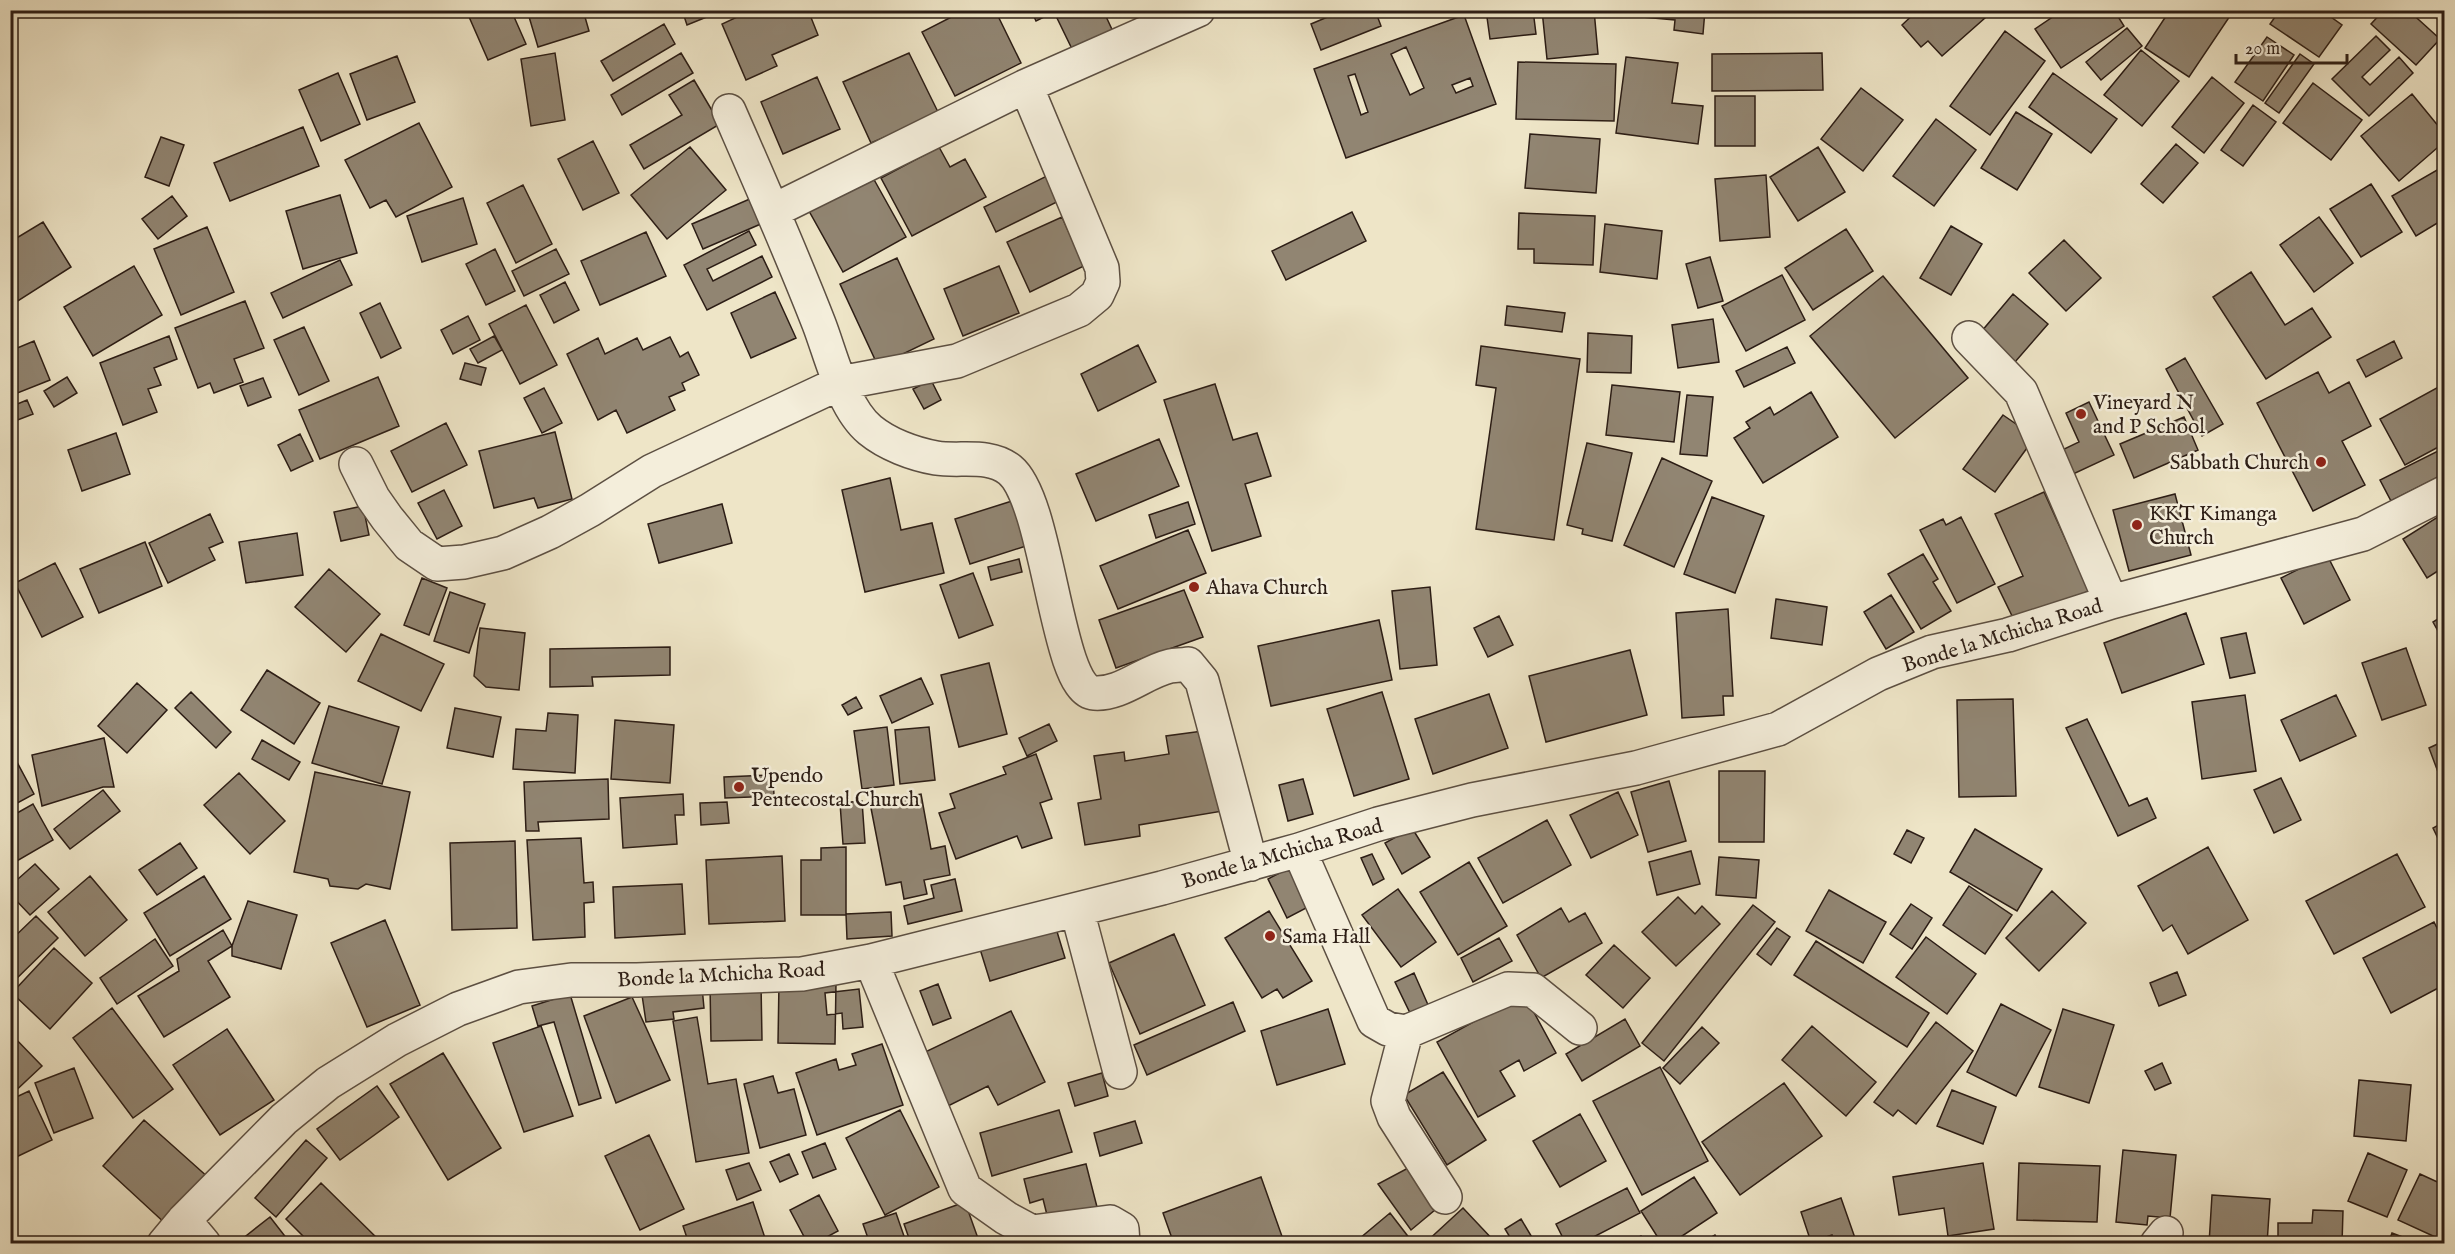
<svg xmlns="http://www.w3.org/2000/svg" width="2455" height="1254" viewBox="0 0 2455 1254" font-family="'IM FELL English',serif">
  <rect width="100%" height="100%" fill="#eee5c7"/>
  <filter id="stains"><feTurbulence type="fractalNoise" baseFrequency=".00333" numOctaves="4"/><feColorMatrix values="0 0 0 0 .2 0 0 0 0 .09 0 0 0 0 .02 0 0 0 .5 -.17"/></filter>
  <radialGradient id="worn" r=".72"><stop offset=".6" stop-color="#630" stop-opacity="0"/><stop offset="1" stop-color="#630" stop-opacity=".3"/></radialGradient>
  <!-- building -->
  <path fill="#918572" stroke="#2c1d15" stroke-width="1.5" fill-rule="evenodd" d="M466 10H511L526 44 488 60Z
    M527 10H583L589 31 538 47Z
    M682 10H724L687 25Z
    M752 10H808L818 35 772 55 777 66 746 80 722 24Z
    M965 10H995L1021 63 955 96 922 32Z
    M1031 10H1103L1115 36 1075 55 1054 12 1036 21Z
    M1344 10H1375L1381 26 1321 50 1311 24Z
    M1486 10H1533L1536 34 1490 39Z
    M1542 10H1594L1598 54 1547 59Z
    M1633 10H1705L1703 34 1674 30 1675 20 1632 16Z
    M1918 10H1994L1942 56 1928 41 1921 47 1902 25Z
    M2063 10H2114L2124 26 2061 68 2035 29Z
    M2170 10H2234L2189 77 2145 48Z
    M2280 10H2321L2342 25 2319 57 2270 24Z
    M2384 10H2408L2440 39 2416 65 2371 24Z
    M2430 10H2444V27Z
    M1464 15 1496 104 1346 158 1314 69ZM1406 47 1424 88 1410 95 1391 54ZM1355 74 1368 112 1361 115 1348 76ZM1470 78 1473 86 1456 93 1452 85Z
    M664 24 675 44 613 81 601 61Z
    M2127 28 2142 46 2101 80 2086 62Z
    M2005 31 2045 61 1990 135 1950 106Z
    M2376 36 2390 50 2362 77 2370 85 2399 57 2413 73 2369 116 2332 79Z
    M2267 37 2294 55 2263 101 2235 82Z
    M2141 50 2179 81 2142 126 2104 95Z
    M555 53 565 120 531 126 521 59Z
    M681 53 693 73 622 115 611 95Z
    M909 53 939 114 871 143 843 82Z
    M1822 53 1823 90 1712 91V54Z
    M2300 54 2314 64 2279 113 2265 103Z
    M397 56 415 102 367 120 350 74Z
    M1626 57 1678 63 1672 103 1703 106 1698 144 1616 133Z
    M1518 62 1616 64 1614 121 1516 119Z
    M338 73 360 124 321 141 299 90Z
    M2053 73 2117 119 2091 153 2029 107Z
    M817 77 840 129 783 154 761 102Z
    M2212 77 2244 103 2204 153 2172 127Z
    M694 80 720 124 644 169 630 145 682 115 669 95Z
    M2313 83 2362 120 2331 160 2283 123Z
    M1861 88 1903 120 1863 171 1821 139Z
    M2412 94 2444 133V142L2399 181 2361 136Z
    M1715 96H1755V146H1715Z
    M2253 105 2276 122 2243 166 2221 150Z
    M2016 112 2052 134 2017 190 1981 168Z
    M1936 119 1976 150 1934 206 1893 176Z
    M419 123 452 187 396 217 386 200 370 208 345 160Z
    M303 127 319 166 230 201 214 163Z
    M1530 134 1600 139 1596 193 1525 188Z
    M161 137 184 145 169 186 145 177Z
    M593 141 619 193 583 210 558 159Z
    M2176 144 2198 163 2163 203 2141 184Z
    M690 147 726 190 667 239 631 195Z
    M939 147 950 167 965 159 986 197 912 236 881 178Z
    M1818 147 1845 192 1798 221 1770 177Z
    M2444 166V219L2416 236 2392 196Z
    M1059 170 1071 195 996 232 984 207Z
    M1766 175 1770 237 1720 241 1715 179Z
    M872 176 906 237 843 272 809 211Z
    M2371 184 2402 232 2361 257 2330 209Z
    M523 185 552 244 516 263 487 203Z
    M340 195 357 253 303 269 286 211Z
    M172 196 187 216 158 239 142 219Z
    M463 198 477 244 422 262 407 216Z
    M752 198 763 223 703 249 692 224Z
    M1352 212 1366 241 1286 280 1272 251Z
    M1519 213 1595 216 1593 265 1534 263V249H1518Z
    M1062 217 1084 266 1030 292 1007 242Z
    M2319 217 2353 263 2314 292 2280 245Z
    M43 222 71 267 10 306V242Z
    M1605 224 1662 231 1657 279 1600 272Z
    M1951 226 1982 244 1951 295 1920 278Z
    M207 227 234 292 181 315 154 249Z
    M1846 229 1873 271 1813 310 1785 268Z
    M749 231 756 245 707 269 713 281 762 256 772 277 707 310 684 265Z
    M646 232 666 276 600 305 581 261Z
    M2064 240 2101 278 2066 311 2029 273Z
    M495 249 515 291 486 305 466 264Z
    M556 249 569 274 524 296 512 271Z
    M1710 257 1723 301 1698 308 1686 264Z
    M897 258 934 339 878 366 840 284Z
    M340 260 352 285 283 318 271 293Z
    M134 266 162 315 93 356 64 307Z
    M999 266 1019 313 963 336 944 289Z
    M2251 272 2285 325 2312 308 2331 337 2266 379 2213 297Z
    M1782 275 1805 320 1746 351 1722 306Z
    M1883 276 1968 378 1895 438 1810 336Z
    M565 282 579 310 554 323 540 295Z
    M775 292 796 338 751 358 731 313Z
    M2013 294 2048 324 2015 362 1981 332Z
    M245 301 264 348 234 359 243 382 214 393 210 383 198 388 175 328Z
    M380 303 401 348 381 358 360 313Z
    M526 305 557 365 520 384 489 324Z
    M1507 306 1565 313 1562 332 1505 325Z
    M468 316 480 340 453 354 441 330Z
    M1713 319 1719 362 1678 368 1672 325Z
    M304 327 329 381 299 395 274 340Z
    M1588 333 1632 336 1631 373 1587 372Z
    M169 336 177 359 154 368 161 385 148 389 157 412 123 425 100 363Z
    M494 336 502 350 478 363 470 349Z
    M670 337 680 357 688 352 699 375 682 383 685 390 669 397 675 410 627 433 616 410 598 420 567 354 598 338 605 354 637 338 643 350Z
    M34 341 50 380 10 396V351Z
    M2394 341 2402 358 2366 377 2357 360Z
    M1138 345 1156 382 1098 411 1081 374Z
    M1481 346 1580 359 1554 540 1476 529 1496 388 1476 385Z
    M1787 347 1795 363 1744 387 1736 371Z
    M2185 358 2223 424 2202 436 2166 369Z
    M465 363 486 368 481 385 460 379Z
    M2318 372 2329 393 2349 382 2371 426 2342 441 2365 485 2313 511 2257 403Z
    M67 377 77 393 54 407 44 391Z
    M378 377 399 426 320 459 299 410Z
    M263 378 271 397 248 406 240 386Z
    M931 380 941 400 924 409 913 389Z
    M1215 384 1233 440 1257 433 1271 476 1245 484 1261 536 1212 551 1164 400Z
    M2444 384V444L2405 465 2380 419Z
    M1612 385 1680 392 1674 442 1606 435Z
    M544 388 562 423 542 433 524 398Z
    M1811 392 1838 437 1763 483 1734 438 1750 428 1746 422 1770 407 1774 415Z
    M1687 395 1713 397 1707 456 1680 454Z
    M27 400 33 414 10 423V407Z
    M2089 402 2114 455 2071 475 2060 451 2079 442 2066 413Z
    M2003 415 2035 437 1995 492 1963 469Z
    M2184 417 2198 450 2134 478 2120 444Z
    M446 423 467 465 412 492 391 451Z
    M555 432 572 499 538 508 534 498 494 508 479 451Z
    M116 433 130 474 82 491 68 450Z
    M300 434 313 461 291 471 278 445Z
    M1159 439 1179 486 1096 521 1076 474Z
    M1587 443 1632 453 1612 541 1582 534 1583 529 1567 525Z
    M2440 450 2444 459V474L2391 501 2380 480Z
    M1662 458 1712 481 1674 567 1624 545Z
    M890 478 901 530 932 523 944 573 865 592 842 490Z
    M444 490 462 526 437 539 418 503Z
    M2044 492 2089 591 2016 624 1998 587 2023 576 1995 514Z
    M2175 494 2191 555 2129 571 2113 510Z
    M1712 497 1764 516 1735 593 1684 574Z
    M1012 501 1026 546 970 564 955 519Z
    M1188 502 1195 524 1156 538 1149 515Z
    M722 504 732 543 659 563 648 524Z
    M363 506 369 535 341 541 334 512Z
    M2444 513V567L2427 578 2403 539Z
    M210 514 223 542 209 548 215 560 168 583 149 543Z
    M1961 517 1995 584 1957 603 1920 530 1943 519 1946 525Z
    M1188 530 1206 573 1118 609 1100 566Z
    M297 533 303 575 246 583 239 542Z
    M145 542 162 586 99 613 80 569Z
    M1923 554 1938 579 1933 582 1951 611 1921 629 1888 574Z
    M2327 555 2350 600 2304 624 2281 578Z
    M1019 559 1022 572 991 580 988 567Z
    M55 563 83 617 42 637 15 583Z
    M329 569 380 614 346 652 295 607Z
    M973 573 993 625 959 638 940 585Z
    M422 578 447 588 429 635 404 625Z
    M1430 587 1437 665 1400 669 1392 591Z
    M1184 590 1203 637 1116 668 1099 620Z
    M450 592 485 604 469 653 434 641Z
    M1891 595 1914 632 1886 649 1864 612Z
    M1776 599 1827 607 1822 645 1771 638Z
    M1728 609 1733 696H1723L1724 715 1682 718 1676 613Z
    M2186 613 2204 664 2122 693 2104 643Z
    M2444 615V642L2433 622Z
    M1499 616 1513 645 1488 657 1474 628Z
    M1379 620 1392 680 1271 706 1258 646Z
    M480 628 525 633 519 690 486 687 474 676Z
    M2246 633 2255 673 2230 678 2221 638Z
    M381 634 444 664 421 711 358 681Z
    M670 647V675L592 677 593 686 550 687V649Z
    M2406 648 2426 705 2382 720 2362 663Z
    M1630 650 1647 715 1546 742 1529 676Z
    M989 663 1007 734 959 747 941 675Z
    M267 670 320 703 294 744 241 710Z
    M921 678 933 704 892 723 880 696Z
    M137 683 167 710 127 753 98 726Z
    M191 692 231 732 216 748 175 708Z
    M1382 692 1409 779 1354 796 1327 709Z
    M1489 694 1508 748 1433 774 1415 719Z
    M2245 695 2256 771 2202 779 2192 702Z
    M2336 695 2356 736 2300 761 2281 720Z
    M856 697 862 708 848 715 842 705Z
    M2013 699 2016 796 1959 797 1957 700Z
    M329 706 399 727 382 784 312 763Z
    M455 708 501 717 493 757 447 748Z
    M548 713 578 715 575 773 513 769 516 729 546 731Z
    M2087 719 2129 806 2147 798 2156 818 2118 836 2066 728Z
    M615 720 674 725 670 783 611 779Z
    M1049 724 1057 741 1027 756 1019 738Z
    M887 727 894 785 862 789 854 731Z
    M929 727 935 780 900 784 895 730Z
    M1210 730 1223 811 1139 825 1140 836 1085 845 1078 803 1101 799 1094 756 1124 752 1125 761 1169 754 1166 736Z
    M104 738 114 787H103L42 806 32 755Z
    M262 740 300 762 289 780 252 759Z
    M2444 741V788L2429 748Z
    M10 749 34 794 10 807Z
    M1036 754 1052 799 1040 803 1052 838 1022 848 1017 836 956 859 939 813 955 808 950 794 1006 774 1003 767Z
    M1719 771H1765L1764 842H1719Z
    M315 772 410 792 390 889 366 884 358 889 330 886 328 879 294 872Z
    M239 773 285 821 250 854 204 805Z
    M773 775 774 796 725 798 724 777Z
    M2281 778 2301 820 2274 833 2254 790Z
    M608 779 609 819 538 822 539 831H526L524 782Z
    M1303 779 1313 814 1288 821 1279 785Z
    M1669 781 1686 841 1648 852 1631 792Z
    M103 790 120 811 70 849 54 829Z
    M1618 792 1638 835 1591 858 1570 815Z
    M683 794 684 815H675L677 844 623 848 620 798Z
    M921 794 931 849 945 846 950 875 924 880 927 894 904 899 901 882 886 885 870 803Z
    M862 801 865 843 843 844 840 803Z
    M727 802 729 823 701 825 700 803Z
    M33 804 53 840 10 865V817Z
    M1547 820 1571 865 1503 903 1478 858Z
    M2444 822V851L2433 828Z
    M1412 828 1430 857 1402 874 1385 843Z
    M1975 829 2042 869 2017 911 1950 872Z
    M1907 830 1924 838 1911 863 1894 854Z
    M581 838 584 883 593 882 594 902 584 903 585 937 533 940 527 840Z
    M515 841 517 928 452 930 450 843Z
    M180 843 197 868 157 895 139 870Z
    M846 847V915H801V860H821V848Z
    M2208 847 2248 920 2188 954 2172 925 2163 931 2138 886Z
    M1691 851 1700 884 1657 895 1649 862Z
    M1372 854 1384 879 1373 885 1361 858Z
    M2397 854 2425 907 2334 954 2306 901Z
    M782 856 785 921 709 924 706 860Z
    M1719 857 1759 860 1756 898 1716 895Z
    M1469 862 1507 926 1458 955 1420 892Z
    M35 864 59 889 30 915 10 894V886Z
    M1293 866 1312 905 1287 918 1268 879Z
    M90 876 127 920 85 956 48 912Z
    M204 876 231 919 170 956 144 913Z
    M955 879 962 911 908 924 904 906 934 898 931 885Z
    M682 884 685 934 615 938 613 887Z
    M1969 886 2012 915 1985 954 1943 925Z
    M1398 889 1436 942 1401 967 1362 915Z
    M1829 890 1886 922 1863 963 1806 931Z
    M2052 891 2086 923 2039 971 2006 938Z
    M1678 897 1695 914 1702 906 1720 924 1676 966 1642 932Z
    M248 901 297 915 281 969 232 956V946Z
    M1911 904 1932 918 1912 949 1890 934Z
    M1753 905 1775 922 1664 1061 1642 1043Z
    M1561 908 1569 922 1585 913 1602 943 1541 978 1517 935Z
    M1269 911 1312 981 1283 998 1277 989 1262 998 1225 938Z
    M891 912 892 936 847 939 846 914Z
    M36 916 58 938 10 985V941Z
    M385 920 420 1005 367 1027 331 943Z
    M2434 922 2444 942V985L2391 1013 2363 958Z
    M1055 925 1065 958 990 981 980 949Z
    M1777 928 1790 937 1771 965 1757 954Z
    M223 930 232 946 208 961 230 997 164 1037 138 996 179 971 177 959Z
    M1174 934 1205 1005 1140 1034 1109 963Z
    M1926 937 1976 974 1947 1014 1896 977Z
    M1499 938 1512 961 1473 982 1461 958Z
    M155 939 173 966 117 1004 100 978Z
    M1816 941 1929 1013 1907 1047 1794 975Z
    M1614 945 1650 978 1623 1008 1586 975Z
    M54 948 92 983 50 1029 12 993Z
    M2177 972 2186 995 2159 1006 2150 983Z
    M1414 973 1429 1007 1411 1015 1395 982Z
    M779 982 836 983 835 1044 778 1043Z
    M761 983 762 1040 711 1041 710 985Z
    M938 984 951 1018 933 1025 920 991Z
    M702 987 704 1008 673 1012 674 1019 646 1022 642 995Z
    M859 989 863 1027 843 1029 842 1013 827 1015 825 993Z
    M570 994 601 1098 579 1105 554 1022 538 1026 532 1006Z
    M1524 994 1556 1053 1524 1071 1519 1060 1500 1071 1515 1096 1478 1117 1437 1042Z
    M632 997 670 1080 616 1103 584 1016Z
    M1233 1002 1245 1031 1147 1075 1134 1045Z
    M2001 1004 2051 1030 2016 1096 1967 1072Z
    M112 1008 173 1089 133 1118 73 1038Z
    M1328 1009 1345 1064 1277 1085 1261 1031Z
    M2063 1009 2114 1025 2089 1103 2039 1087Z
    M1011 1011 1045 1082 998 1105 988 1086 948 1106 923 1053Z
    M697 1017 708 1084 736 1079 749 1153 696 1162 673 1021Z
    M1625 1019 1640 1046 1582 1081 1566 1054Z
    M1936 1022 1973 1051 1916 1124 1898 1110 1893 1116 1874 1102Z
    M541 1026 573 1116 524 1132 493 1043Z
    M1812 1026 1876 1082 1846 1116 1782 1060Z
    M1702 1027 1719 1043 1680 1084 1663 1068Z
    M227 1029 274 1100 220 1135 173 1065Z
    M10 1033 42 1066 10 1096Z
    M882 1044 903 1105 817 1135 796 1073 836 1059 839 1070 856 1065 852 1054Z
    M443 1053 501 1148 448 1180 390 1084Z
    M2162 1063 2171 1083 2155 1090 2145 1071Z
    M1660 1067 1708 1161 1642 1195 1593 1101Z
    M74 1068 93 1118 54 1133 35 1083Z
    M1443 1072 1486 1140 1447 1165 1404 1095Z
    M1102 1073 1108 1096 1075 1106 1068 1083Z
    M773 1076 778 1093 794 1089 806 1135 760 1148 744 1084Z
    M2359 1080 2411 1085 2406 1141 2354 1136Z
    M1784 1083 1822 1136 1740 1195 1702 1142Z
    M377 1086 399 1117 340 1160 317 1129Z
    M1952 1090 1996 1107 1983 1144 1937 1126Z
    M29 1091 52 1140 10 1160V1100Z
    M900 1110 939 1187 885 1215 846 1138Z
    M1059 1110 1072 1152 992 1176 980 1133Z
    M1580 1114 1606 1161 1560 1187 1533 1141Z
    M144 1120 210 1179 168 1226 103 1166Z
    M1135 1121 1142 1143 1100 1156 1094 1133Z
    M649 1135 684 1209 640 1230 605 1156Z
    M306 1140 327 1158 276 1217 255 1198Z
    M825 1143 836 1169 813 1178 802 1152Z
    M2123 1150 2176 1155 2170 1218 2148 1216 2147 1225 2116 1222Z
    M2368 1153 2407 1170 2387 1217 2348 1201Z
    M789 1154 798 1174 780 1182 770 1162Z
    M749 1163 761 1190 737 1200 726 1170Z
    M1983 1163 1994 1229 1948 1236 1944 1208 1899 1215 1893 1177Z
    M2019 1163 2100 1166 2097 1222 2017 1220Z
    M1086 1164 1097 1207 1048 1219 1043 1199 1030 1203 1024 1179Z
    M1410 1167 1436 1209 1411 1230 1378 1184Z
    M2420 1174 2444 1185V1241L2398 1220Z
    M1261 1177 1284 1242 1279 1244H1174L1163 1213Z
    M1694 1177 1717 1213 1670 1244H1662L1641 1211Z
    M321 1183 382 1243 311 1244 286 1219Z
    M1627 1188 1640 1213 1580 1244H1566L1556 1224Z
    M819 1195 838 1231 814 1244H808L790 1210Z
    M2212 1195 2270 1199 2267 1244H2209Z
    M1841 1198 1855 1238 1834 1244 1832 1235 1811 1242 1801 1212Z
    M753 1202 767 1244H689L683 1226Z
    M965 1202 980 1244H911L904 1224Z
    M1463 1208 1496 1243 1424 1244Z
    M2313 1210 2343 1211 2342 1244H2278V1223H2312Z
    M896 1213 905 1239 890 1244H870L863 1224Z
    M1390 1213 1410 1239 1404 1244H1353Z
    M270 1217 291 1244H246L242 1239Z
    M1521 1219 1536 1244H1514L1505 1229Z
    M2392 1233 2421 1244H2388Z
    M1715 1235 1720 1244H1699Z
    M1106 1236 1107 1244H1062Z
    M1641 1236 1644 1244H1625Z"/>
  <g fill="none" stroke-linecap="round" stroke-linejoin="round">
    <defs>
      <path id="minor" d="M729 111C760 182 791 252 819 324 831 355 843 408 870 430 887 444 913 454 936 458 960 462 989 453 1010 470 1049 502 1056 691 1094 693 1121 695 1144 672 1170 666 1176 665 1182 665 1188 664L1202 681 1251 864
        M773 211 1026 86 1198 10
        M1969 338 2021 392 2111 602
        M356 464 373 498 387 518 409 545 437 564 464 562 503 553 550 532 590 510 652 471 840 383 957 361 1079 310 1097 295 1103 282 1102 268 1026 86
        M1299 850 1374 1021 1388 1029 1406 1032 1508 989 1533 990 1580 1028
        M1077 910 1120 1072
        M871 961 965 1189 1006 1218 1032 1232 1110 1222 1122 1229 1123 1244
        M1406 1032 1388 1101 1394 1117 1445 1197
        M184 1220 204 1244
        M164 1244 184 1220 284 1119 328 1083 397 1040 458 1009 519 987 571 980H637L802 974 871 961 1162 888 1299 850 1378 824 1472 800 1636 768 1778 729 1878 674 1932 652 2008 635 2111 602 2363 534 2444 493
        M2157 1244 2166 1233"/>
    </defs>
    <!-- minor casing -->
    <use href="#minor" stroke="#5c4f42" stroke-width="36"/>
    <!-- minor -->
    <use href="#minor" stroke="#f4eedb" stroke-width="33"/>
  </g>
  <!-- markers -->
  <g fill="#8f2418" stroke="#f4eedb" stroke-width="2">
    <circle cx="2081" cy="414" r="6"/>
    <circle cx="2321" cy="462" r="6"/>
    <circle cx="2137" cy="525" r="6"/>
    <circle cx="1194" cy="587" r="6"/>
    <circle cx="739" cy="787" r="6"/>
    <circle cx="1270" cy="936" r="6"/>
  </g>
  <g text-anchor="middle" stroke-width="5" stroke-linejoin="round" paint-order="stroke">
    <!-- poi labels -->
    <g font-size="21" fill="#2c1d15" stroke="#f4eedb" text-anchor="start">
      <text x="2093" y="409">Vineyard N<tspan x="2093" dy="24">and P School</tspan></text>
      <text x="2309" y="469" text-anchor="end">Sabbath Church</text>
      <text x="2149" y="520">KKT Kimanga<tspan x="2149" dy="24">Church</tspan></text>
      <text x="1206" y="594">Ahava Church</text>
      <text x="751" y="782">Upendo<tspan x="751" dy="24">Pentecostal Church</tspan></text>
      <text x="1282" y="943">Sama Hall</text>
    </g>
    <!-- street labels -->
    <g font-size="21" fill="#2c1d15" stroke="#f4eedb">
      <text transform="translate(2002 635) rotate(-17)" y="7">Bonde la Mchicha Road</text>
      <text transform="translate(1282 853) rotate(-16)" y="7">Bonde la Mchicha Road</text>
      <text transform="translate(721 974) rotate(-3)" y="7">Bonde la Mchicha Road</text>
    </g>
  </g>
  <!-- margin -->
  <rect width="2455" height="1254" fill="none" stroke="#eee5c7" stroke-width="36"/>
  <rect x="12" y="12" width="2431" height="1230" fill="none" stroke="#2c1d15" stroke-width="3"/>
  <rect x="18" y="18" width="2419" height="1218" fill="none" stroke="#2c1d15" stroke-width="1.5"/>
  <!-- scale -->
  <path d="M2236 54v9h111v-9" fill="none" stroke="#2c1d15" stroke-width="3"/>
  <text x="2245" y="54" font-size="18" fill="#2c1d15" stroke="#f4eedb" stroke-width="4.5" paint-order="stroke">20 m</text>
  <rect width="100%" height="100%" filter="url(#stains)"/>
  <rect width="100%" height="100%" fill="url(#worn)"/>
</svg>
